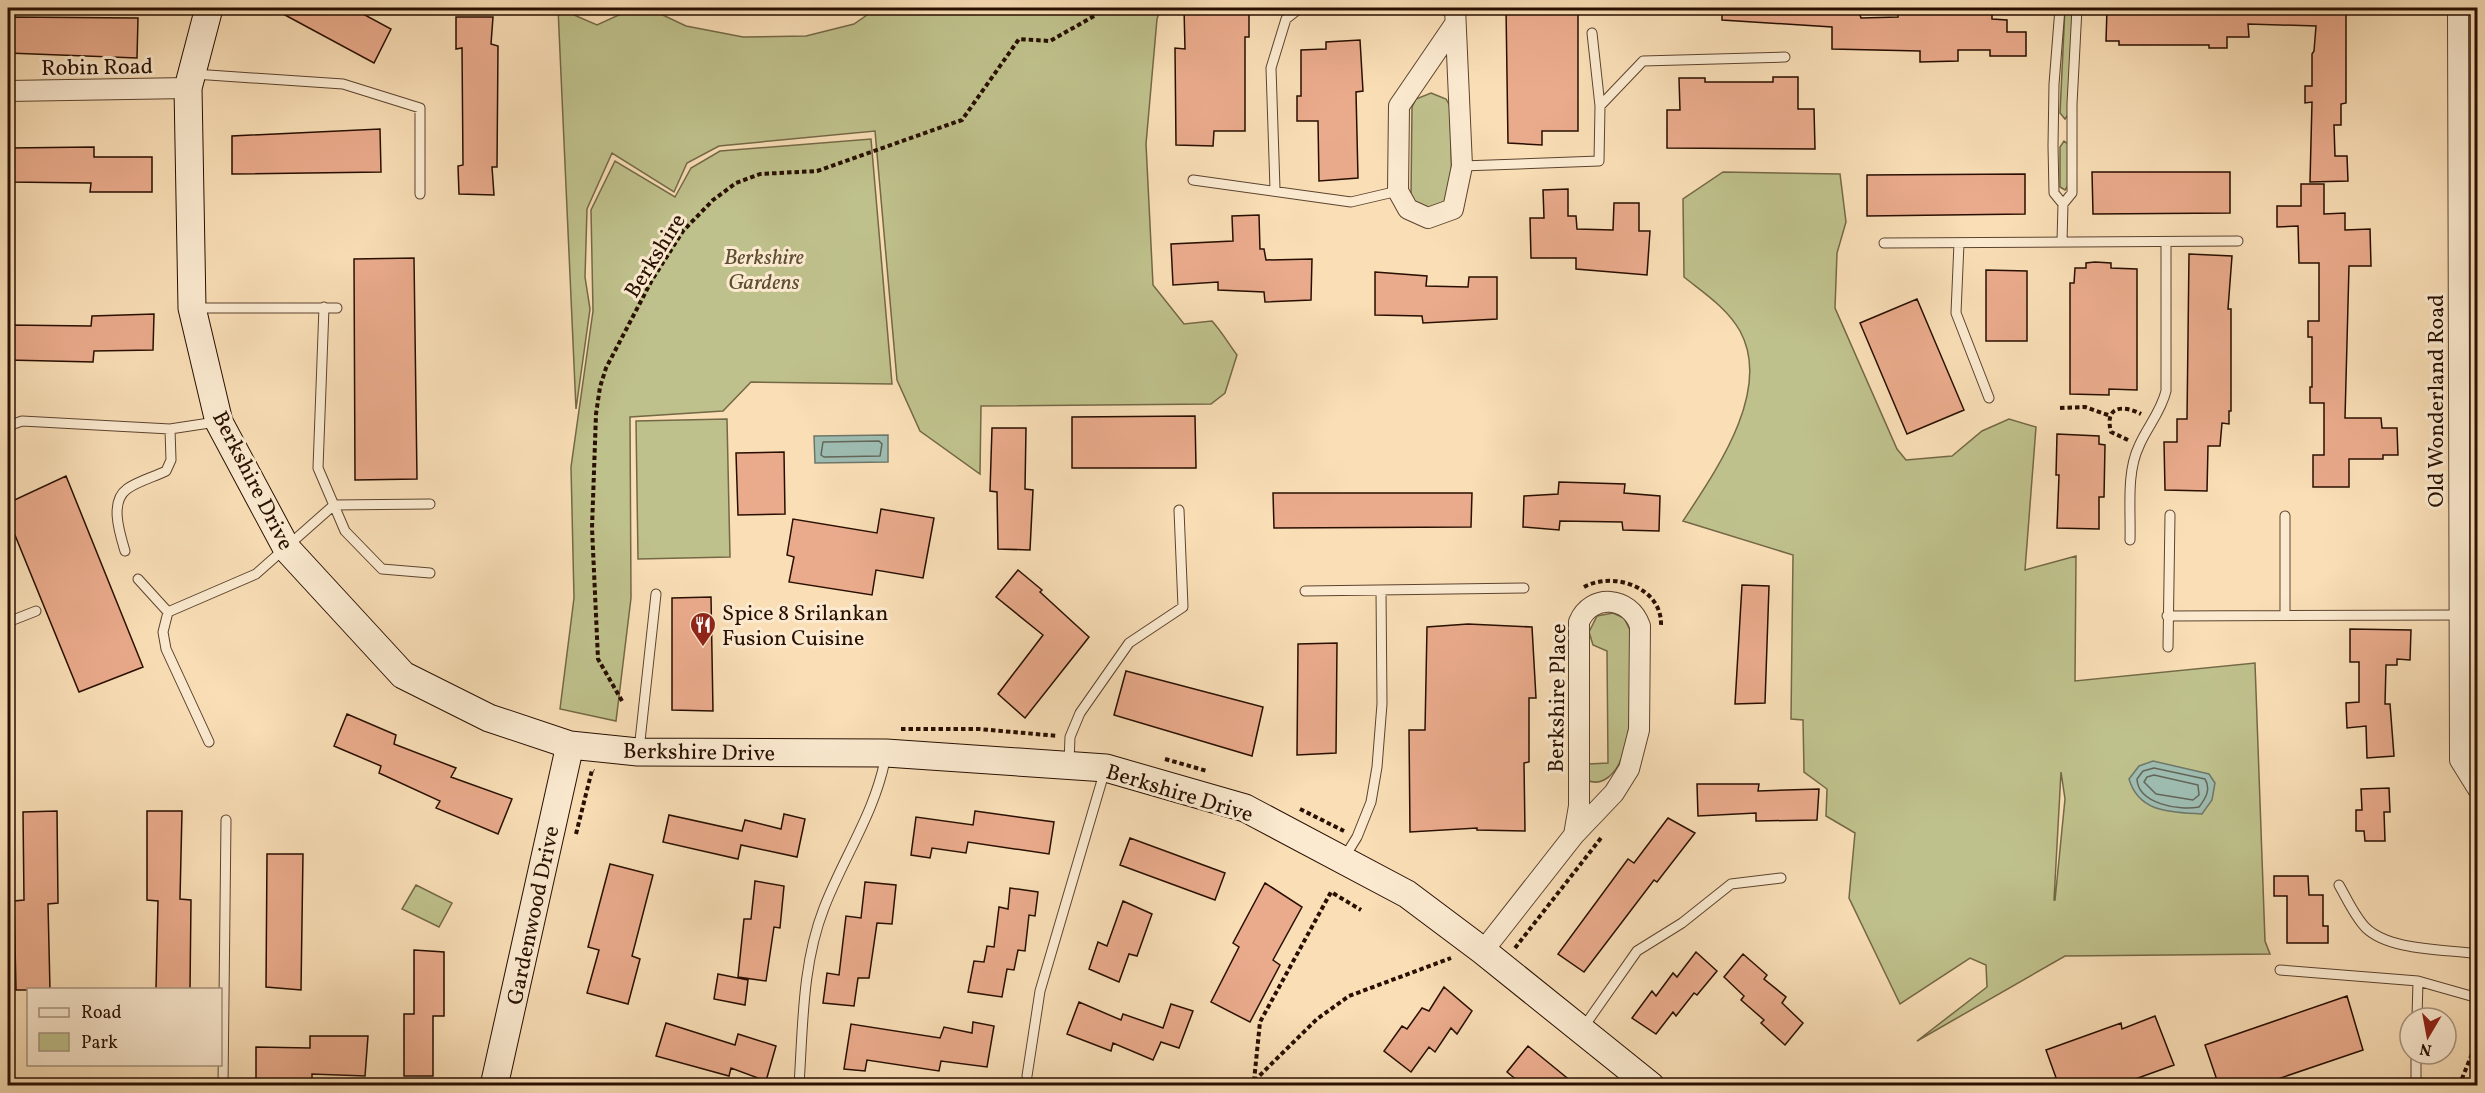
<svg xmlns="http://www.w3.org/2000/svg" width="2485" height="1093" viewBox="0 0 2485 1093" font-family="Vollkorn,serif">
  <rect width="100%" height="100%" fill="#f9deb6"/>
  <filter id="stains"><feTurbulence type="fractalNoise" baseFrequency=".00333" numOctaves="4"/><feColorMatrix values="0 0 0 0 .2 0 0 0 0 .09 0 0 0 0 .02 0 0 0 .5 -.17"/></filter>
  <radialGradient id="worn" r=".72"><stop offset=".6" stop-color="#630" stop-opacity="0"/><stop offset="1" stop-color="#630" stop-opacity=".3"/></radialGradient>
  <!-- green -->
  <path fill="#bfc18c" stroke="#746846" stroke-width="1.5" fill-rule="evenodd" d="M558 8 597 25 634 8H648L686 26 743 37 806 36 854 24 877 8 1001 10 1008 8H1161L1157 19 1146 144 1153 285 1184 324 1212 321C1222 332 1228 343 1237 355L1225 393 1211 404 981 406 980 474 920 431 897 380 875 131 719 146 687 163 674 192 612 153 587 209 585 277 590 309 576 409Z
    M2065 8H2073L2068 115 2065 119 2060 113Z
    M1431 93 1446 99 1450 106 1452 187 1445 205 1428 210 1415 203 1411 196 1412 107 1416 99Z
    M871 139 892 384 751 382 723 411 630 417 631 598 616 721 560 709 574 598 571 467 593 311 591 210 615 161 675 197 691 168 720 151Z
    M2064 141 2068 144V186L2065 190 2060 187V147Z
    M1723 172 1840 174 1846 222 1837 253 1835 308 1897 449 1906 460 1952 456 1982 431 2009 419 2036 427 2025 570 2076 556 2075 681 2255 663 2265 941 2270 954 2065 956 1917 1041 1987 987 1986 965 1970 958 1900 1004 1849 898 1855 833 1826 816 1827 789 1804 772 1803 720 1791 719 1793 555 1683 521C1715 472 1773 391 1740 331 1727 308 1704 293 1684 277L1683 199ZM2061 772 2065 799 2055 900H2054Z
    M727 419 730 557 638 559 636 421Z
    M1613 613 1624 618 1630 630C1630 665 1640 762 1604 780 1598 783 1593 783 1587 780L1589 764 1608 763 1607 651 1593 645 1589 632 1597 616Z
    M416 885 452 903 439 927 402 909Z"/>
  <!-- water -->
  <path fill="#9ebcb1" stroke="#6f776a" stroke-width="1.5" d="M888 435V462L815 463 814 436Z
    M2153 761 2209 774 2215 783 2212 800 2202 814C2171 812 2139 813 2129 779L2139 766Z"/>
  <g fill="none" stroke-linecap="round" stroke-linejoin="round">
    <!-- shore -->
    <path stroke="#636658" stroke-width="1.5" d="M879 441 882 444 880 456 824 457 821 455 823 442Z
      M2154 768 2205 779C2211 789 2206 798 2199 807 2180 811 2138 804 2137 779L2143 771Z
      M2154 775 2198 785 2199 795 2193 800 2156 794 2144 782 2147 777Z"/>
  </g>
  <!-- building -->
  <path fill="#eaab8c" stroke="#280f00" stroke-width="1.5" d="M272 8H352L391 29 374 63Z
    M1184 8H1224V12L1249 13V37H1245V131H1214L1213 146 1176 145 1175 48 1185 49Z
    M1506 8H1557V11H1578V131H1542V145L1508 143Z
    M1722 8H1816L1815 12H1859L1861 18 1898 17V10H1992V19L2007 20V32H2026V56H1990V50H1958V61L1920 62V51L1832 49V27L1722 20Z
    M2237 8H2346V103L2341 104V125H2334L2335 156H2347L2348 181 2310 182 2312 102 2305 103V86H2312V54L2314 51 2316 26 2248 24 2249 37H2227V48H2209V45H2119V41H2106L2107 9Z
    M8 17 138 18 137 58 8 53Z
    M456 17H493L491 44 498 46 497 167H492L494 195 459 194 458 166 463 165 462 48 456 49Z
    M1360 40 1363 91 1356 92 1358 178 1319 181 1318 121H1297V96H1301V50L1326 49V42Z
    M1773 77H1798V109H1814L1815 149 1667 148V110H1680L1679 78H1705V82H1773Z
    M380 129 381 172 232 174V136Z
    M94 147V157H152V192H90L91 183 8 182V148Z
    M2092 172H2230V213L2093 214Z
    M2025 174V214L1867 216V175Z
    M2301 184H2324V214L2345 213V230L2370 229 2371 266H2349L2345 418H2381L2382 428H2397L2398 455H2383V459H2349V487H2313V455H2324V403H2310V387H2312V337H2308V321H2319V263H2299L2298 226 2277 227V206H2301Z
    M1568 189V216H1576L1577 229 1613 230 1614 203H1639V231H1650L1647 275 1576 269V258H1531L1530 218H1544L1543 190Z
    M1259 215 1260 249H1264L1266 260 1312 259 1311 300 1265 302 1264 292 1218 290V282L1173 285 1171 244 1233 241 1232 216Z
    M2189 254 2232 256 2228 309H2231V411H2229V424L2222 423 2220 446H2208L2207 491 2165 490 2164 442H2177V419H2187Z
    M414 258 417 479 355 480 354 259Z
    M2095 262 2111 263V268L2137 269V390L2109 389V395L2070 394V283H2074L2075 268H2086V263Z
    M1986 270 2027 271V341H1986Z
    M1375 272 1427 276 1426 286 1468 287 1469 277H1497V319L1423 323 1422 316 1375 315Z
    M1917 299 1964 410 1907 434 1860 323Z
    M154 314 153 350 94 351 93 362 8 360V325L91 326 92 316Z
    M1195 416 1196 468H1072V417Z
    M992 428H1026L1025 489 1033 490 1030 550 998 549 997 492 990 491Z
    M2057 434 2099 436V444L2105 445 2104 497H2099V529L2057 528 2059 475H2056Z
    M784 452 785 514 738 515 736 453Z
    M66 476 143 667 79 692 8 518V503Z
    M1559 482 1625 484 1624 493 1660 496 1659 531 1623 530 1622 522 1560 521 1559 530 1523 527 1524 496 1558 494Z
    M1273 493H1472L1471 527 1274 528Z
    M881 509 934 518 923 578 876 570 872 595 789 582 794 557 787 555 793 519 877 533Z
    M1018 570 1042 590 1040 592 1089 637 1025 718 998 694 1043 635 996 597Z
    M1742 585 1769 586 1765 703 1735 704Z
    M711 597 713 711 672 710V598Z
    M1468 624 1532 627 1536 698H1529V762L1524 763 1525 831 1477 830V828L1410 832 1409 730H1425L1427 627Z
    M2350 629 2411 630 2410 660 2397 659V665H2386L2385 704H2390L2394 756 2367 758 2366 726 2347 728 2346 703 2359 702V662H2350Z
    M1337 643 1336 753 1297 755 1298 644Z
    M1126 671 1263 707 1252 756 1114 715Z
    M347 714 396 735 394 744 456 768 451 777 512 799 498 834 436 808 440 801 379 773 381 766 334 746Z
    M1697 784H1759L1758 791 1819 789 1817 820 1756 821V813L1698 816Z
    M2389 788 2390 812H2384L2385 841H2365L2364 831H2356V810H2362L2361 789Z
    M57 811 58 903 48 904 50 990H16L14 901 24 900 23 812Z
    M147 811H182L180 899 191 900 190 989H156L158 901 147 900Z
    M975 811 1054 822 1049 854 968 842 966 853 932 848 930 858 911 855 916 817 973 825Z
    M784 814 805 819 797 857 741 845 738 859 663 842 669 815 742 831 745 820 781 829Z
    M1668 818 1695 833 1657 882 1654 880 1584 972 1558 954 1628 859 1634 863Z
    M1130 838 1225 873 1215 900 1120 865Z
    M267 854H303L301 990 266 987Z
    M610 864 653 875 632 956 640 959 628 1004 587 993 599 950 588 947Z
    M2274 876H2308L2309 895H2323V926H2328V943H2287V896H2274Z
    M755 881 784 886 780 928 774 927 766 981 738 977 744 919H751Z
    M865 882 896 885 892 924 877 923 869 978H858L854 1006 823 1003 827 973 839 975 846 916 861 918Z
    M1265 883 1302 907 1273 960 1280 965 1250 1022 1211 1002 1239 947 1233 943Z
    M1010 888 1038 892 1035 916 1029 915 1025 951 1018 950 1014 970 1007 969 1002 997 968 992 974 961 984 962 987 946 994 947 999 907 1008 909Z
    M1123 901 1152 914 1137 956 1129 954 1119 982 1089 969 1098 942 1107 946Z
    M414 950 444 952V1016H433V1076H404V1014H414Z
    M1696 952 1717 971 1697 995 1694 993 1676 1016 1673 1012 1656 1034 1632 1018 1652 991 1656 996 1673 973 1677 977Z
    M1743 954 1767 975 1764 979 1786 997 1782 1003 1803 1023 1785 1045 1761 1023 1764 1020 1741 1000 1744 996 1724 977Z
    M718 974 748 980 745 1005 714 999Z
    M1444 987 1472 1011 1457 1034 1451 1028 1435 1052 1429 1047 1411 1072 1384 1051 1402 1026 1407 1029 1422 1008 1429 1011Z
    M2347 996 2363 1050 2257 1086H2219L2205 1045Z
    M1079 1002 1121 1020 1123 1014 1163 1028 1171 1004 1193 1011 1179 1048 1161 1042 1153 1060 1113 1043 1111 1051 1067 1034Z
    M2155 1016 2174 1065 2116 1086H2059L2046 1050 2121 1023 2122 1029Z
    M973 1022 994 1026 987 1067 941 1061 939 1071 867 1060 865 1071 844 1069 851 1024 940 1038 944 1027 972 1033Z
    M666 1023 735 1045 738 1034 776 1046 766 1081 731 1068 729 1076 656 1056Z
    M310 1036H368L365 1076 312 1074V1082H256V1047L310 1048Z
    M1528 1046 1577 1086H1524L1507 1072Z"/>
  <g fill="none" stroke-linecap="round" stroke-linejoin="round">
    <defs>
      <path id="lane" d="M1435 8 1453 12
        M2060 8 2054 84 2053 146 2054 193 2063 204 2062 242
        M194 74 343 84 420 108V194
        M1600 106 1643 61 1785 57
        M1462 166 1599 161 1600 106 1592 33
        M1193 180 1351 202 1398 191
        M1275 189 1271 68 1286 19 1300 8
        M2063 204 2072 193V104L2077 8
        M1884 243 2238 241
        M1959 243 1956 313 1989 398
        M324 307 318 468 345 531 382 569 430 573
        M194 308H337
        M8 426 22 421 170 429 216 422
        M2285 516V615
        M2130 540C2131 510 2126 473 2139 446 2147 427 2161 412 2166 391V242
        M125 551C120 534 109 502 127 489 138 481 154 477 166 471L171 460 170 429
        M138 579 168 612 256 574 334 505 430 504
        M1305 591 1524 588
        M168 612 163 632 166 649 209 742
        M2167 616 2459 615
        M8 622 36 611
        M2168 647 2170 515
        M639 750 656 594
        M1069 762 1070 737 1080 713 1129 643 1183 607 1179 510
        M1344 858 1357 837 1371 802 1377 767 1382 704 1381 591
        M2339 885C2347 899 2355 917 2366 928 2390 951 2445 949 2478 954
        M2280 970 2418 981 2478 998
        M2417 1018 2418 981
        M1583 1028 1637 951 1682 923 1731 884 1781 878
        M1027 1076 1040 991 1105 770
        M799 1085C803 1026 802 964 824 908 844 856 876 811 886 755
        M223 1086 226 820
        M2416 1086V1054"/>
      <path id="street" d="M2458 8 2460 760 2478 789
        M1455 24 1399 106 1398 191 1408 209 1428 218 1453 209 1462 166 1455 8
        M8 91 188 88
        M1483 951 1574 835 1614 793 1629 769 1639 730 1640 626C1630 596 1591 593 1579 622V806L1574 835"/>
      <path id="secondary" d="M209 8 188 88 192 308 219 422 287 549 403 675 489 718 570 745 638 752 886 753 1106 768 1245 808 1407 894 1483 951 1651 1086
        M494 1086 570 745"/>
    </defs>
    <!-- lane casing -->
    <use href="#lane" stroke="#5c432e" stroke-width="11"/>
    <!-- street casing -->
    <use href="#street" stroke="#5c432e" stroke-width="22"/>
    <!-- secondary casing -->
    <use href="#secondary" stroke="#280f00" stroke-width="29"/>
    <!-- path -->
    <path stroke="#280f00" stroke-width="4" stroke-dasharray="4.5 3" stroke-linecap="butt" d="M2060 408 2085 407 2111 416
      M2128 440 2111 432C2104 405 2124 405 2141 414
      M1584 587C1613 571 1662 587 1661 625
      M622 701 598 659 592 528 596 414 600 387 606 368 652 280 683 231 713 200 736 183 760 174 817 171 962 120 1019 39 1050 41 1096 15 1100 8
      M901 729H979L1058 736
      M1165 759 1207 771
      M1300 809 1344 831
      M576 834 592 770 594 771
      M1515 948 1601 838
      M1254 1081 1260 1022 1331 892 1361 910
      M1249 1086 1317 1019 1349 996 1451 958
      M2459 1086 2478 1039"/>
    <!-- lane -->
    <use href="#lane" stroke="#fbead0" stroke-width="9"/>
    <!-- street -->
    <use href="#street" stroke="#fbead0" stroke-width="20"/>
    <!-- secondary -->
    <use href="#secondary" stroke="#fbead0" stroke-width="27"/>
  </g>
  <!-- icons -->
  <defs>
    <symbol id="restaurant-pin" viewBox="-11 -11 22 30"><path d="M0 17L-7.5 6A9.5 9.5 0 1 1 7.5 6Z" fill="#8f2418" stroke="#fbead0"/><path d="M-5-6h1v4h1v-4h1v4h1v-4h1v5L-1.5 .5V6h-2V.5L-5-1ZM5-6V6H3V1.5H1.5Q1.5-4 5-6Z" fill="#fff"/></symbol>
  </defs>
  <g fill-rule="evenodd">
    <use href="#restaurant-pin" x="688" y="610" width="30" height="40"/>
  </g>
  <g text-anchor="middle" stroke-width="6" stroke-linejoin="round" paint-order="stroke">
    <!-- street labels -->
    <g font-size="22" fill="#280f00" stroke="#fbead0">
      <text transform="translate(97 66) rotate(-1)" y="8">Robin Road</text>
      <text transform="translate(654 255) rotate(-58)" y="8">Berkshire</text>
      <text transform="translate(2435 401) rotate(-90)" y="8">Old Wonderland Road</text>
      <text transform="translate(254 480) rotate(63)" y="8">Berkshire Drive</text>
      <text transform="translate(1556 698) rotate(-89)" y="8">Berkshire Place</text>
      <text transform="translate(699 751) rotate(1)" y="8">Berkshire Drive</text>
      <text transform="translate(1180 792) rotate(17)" y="8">Berkshire Drive</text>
      <text transform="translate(532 915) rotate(-78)" y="8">Gardenwood Drive</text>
    </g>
    <!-- park labels -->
    <g font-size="22" font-style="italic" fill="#5d4d31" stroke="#fbead0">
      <text x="764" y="264">Berkshire<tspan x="764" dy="25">Gardens</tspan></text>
    </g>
    <!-- poi labels -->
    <g font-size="22" fill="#280f00" stroke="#fbead0" text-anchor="start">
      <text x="722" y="620">Spice 8 Srilankan<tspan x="722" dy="25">Fusion Cuisine</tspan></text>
    </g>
  </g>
  <!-- margin -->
  <rect width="2485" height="1093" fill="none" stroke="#f9deb6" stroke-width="30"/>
  <rect x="9" y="9" width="2467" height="1075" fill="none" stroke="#280f00" stroke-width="3"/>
  <rect x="15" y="15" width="2455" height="1063" fill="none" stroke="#280f00" stroke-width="1.5"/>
  <!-- legend -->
  <rect x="27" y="988" width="195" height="78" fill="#fbead0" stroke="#a7927d" stroke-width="1.5"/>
  <rect x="39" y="1008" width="30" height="9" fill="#fbead0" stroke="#a7927d" stroke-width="1.5"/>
  <text x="81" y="1018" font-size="18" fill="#280f00">Road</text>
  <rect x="39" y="1033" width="30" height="18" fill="#bfc18c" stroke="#a7927d" stroke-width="1.5"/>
  <text x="81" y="1048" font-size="18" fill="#280f00">Park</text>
  <!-- north arrow -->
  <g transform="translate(2428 1036) rotate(190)"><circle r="28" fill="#fbead0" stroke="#a7927d" stroke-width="1.5"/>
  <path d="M0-4.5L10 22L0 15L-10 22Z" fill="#8f2418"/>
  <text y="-9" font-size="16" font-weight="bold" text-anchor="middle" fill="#280f00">N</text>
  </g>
  <rect width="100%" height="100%" filter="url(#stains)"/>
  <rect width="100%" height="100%" fill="url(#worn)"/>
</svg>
